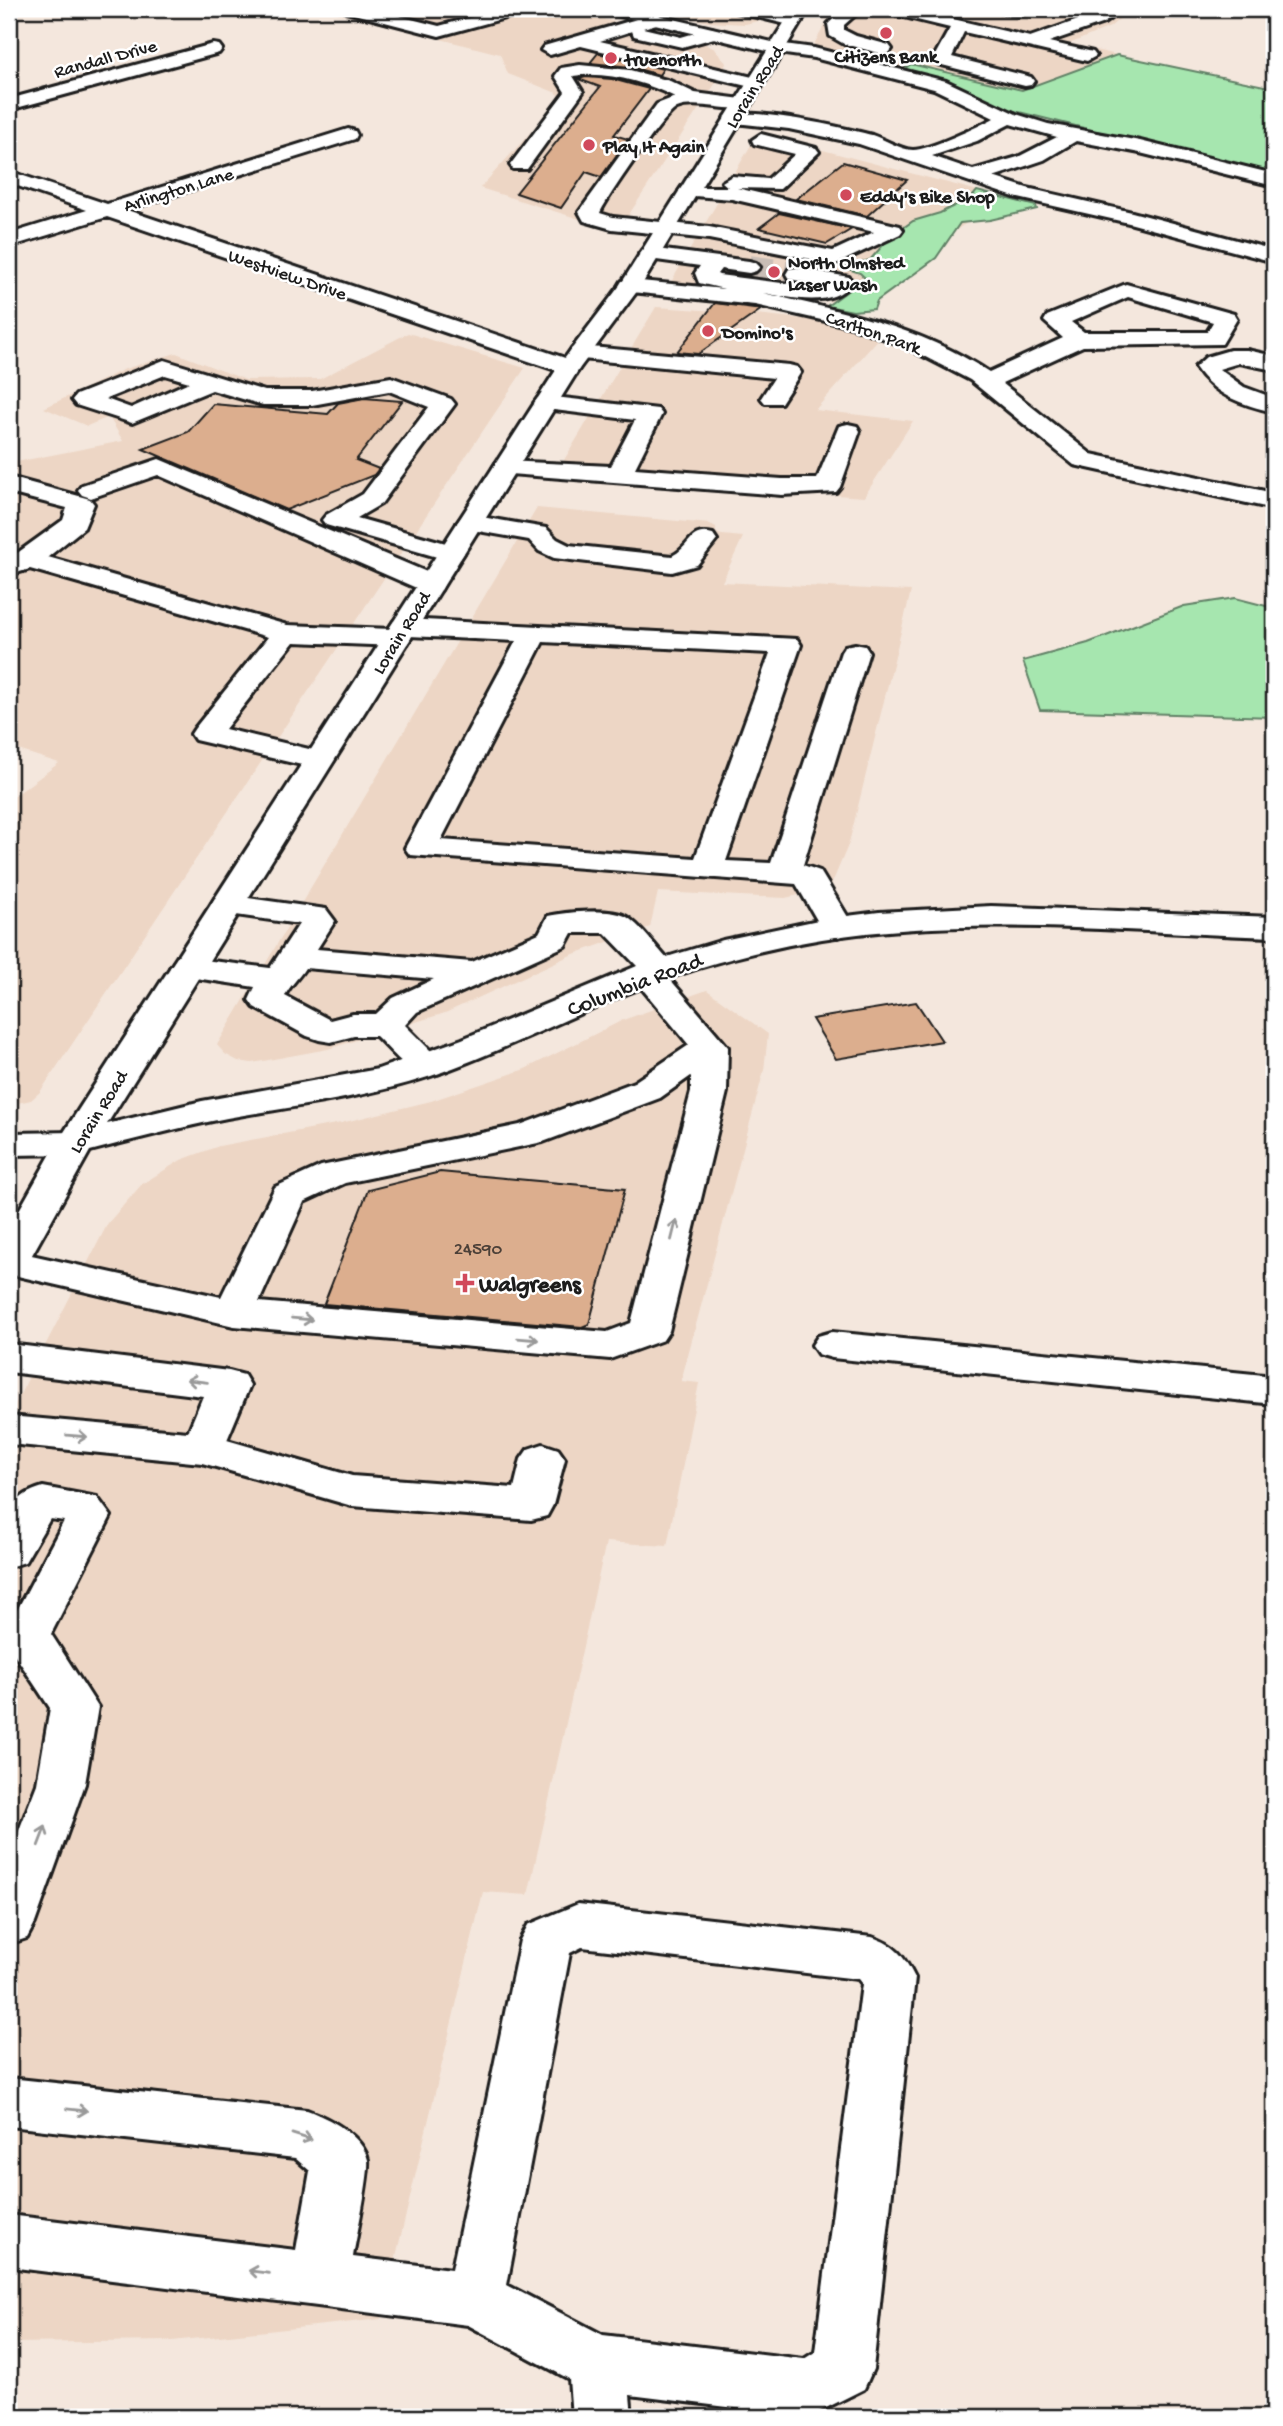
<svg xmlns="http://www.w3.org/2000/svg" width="1283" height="2426" viewBox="0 0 1283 2426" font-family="'Gochi Hand',sans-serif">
  <rect width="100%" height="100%" fill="#f4e7dd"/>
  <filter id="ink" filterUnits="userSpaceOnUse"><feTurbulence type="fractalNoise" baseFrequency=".0143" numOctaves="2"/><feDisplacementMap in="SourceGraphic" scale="14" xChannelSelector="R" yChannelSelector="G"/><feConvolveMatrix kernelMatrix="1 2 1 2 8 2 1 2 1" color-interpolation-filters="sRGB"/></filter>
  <g filter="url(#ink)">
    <!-- built -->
    <path fill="#edd6c5" d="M321 9H562L705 44 715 49 726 63 723 72 618 231 480 188 542 120 561 104 557 93 508 74 500 54Z
      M652 9H777L767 19 745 24 708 22Z
      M834 9H1131L1110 27 1069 44 1117 55 1022 90 911 64 904 69 813 46Z
      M758 133 1005 198 881 279 852 304 671 282Z
      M656 307 747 313 849 324 881 336 815 410 913 421 864 497 555 475Z
      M408 333 525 368 40 1092 31 1100 9 1105V800L59 763 9 747V459L21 461 123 441 109 417 87 426 44 408 125 369 176 353 246 380 320 379Z
      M537 508 710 524 716 527V533L722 535 743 537 722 582 911 591 849 843 830 888 785 898 658 892 650 927 571 955 445 1013 328 1049 252 1063 238 1061 225 1054 217 1045Z
      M707 990 768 1034 764 1070 681 1381 699 1383 667 1546 606 1542 528 1895 483 1892 381 2319 172 2341 9 2343V1416L108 1223 142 1184 181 1160 219 1146 341 1123 431 1101 525 1069 623 1020Z"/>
    <!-- green -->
    <path fill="#a6e6af" stroke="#618166" stroke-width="2" d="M1117 55 1274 88V175L970 100 956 86 904 69 911 64 1022 90Z
      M977 191 1036 206 1037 209 990 220 960 223 936 258 877 301 874 309 853 311 827 306 865 278 860 273 842 267 870 260 890 237 913 221 940 213 972 197Z
      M1235 598 1274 608V717L1040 710 1023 661 1088 643 1184 606Z"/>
    <!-- building -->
    <path fill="#dcae8e" stroke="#1c1c1c" stroke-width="2" d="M598 53 663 69 659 75 631 67 590 63Z
      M586 77 612 79 649 89 614 135 628 139 601 177 586 172 561 208 516 193 600 87 578 79Z
      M843 162 907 180 867 216 796 199Z
      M779 213 852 229 827 244 759 228Z
      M715 303 762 309 698 354 677 352Z
      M364 398 402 401 356 460 379 469 374 475 286 510 143 449 188 432 213 404 328 414 338 403Z
      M916 1002 942 1041 836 1059 812 1019Z
      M440 1172 625 1189 589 1324 582 1327 324 1304 368 1190Z"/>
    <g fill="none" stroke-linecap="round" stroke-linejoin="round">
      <!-- minor-tunnel-far1 -->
      <path stroke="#c9beb6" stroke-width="18" stroke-dasharray="18 10" stroke-linecap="butt" d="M749 267 757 268"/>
      <!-- minor-tunnel -->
      <path stroke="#c9beb6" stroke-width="24" stroke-dasharray="24 12" stroke-linecap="butt" d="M749 267 797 274"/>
      <defs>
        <path id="minor" d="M344 9H371L439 26 503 9H529L527 12 439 36 346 12Z
          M734 9H762L800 17 802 21 794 26 736 12Z
          M844 9H862L844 25V30L856 36 889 45 892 49 889 53 883 54 844 44 830 36 828 24Z
          M882 9H910L1030 37 1092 15 1104 9H1123L1104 23 1049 42 1093 52 1096 56 1087 61 964 32 952 57 1031 77 1034 81 1031 85 1025 86 938 64 934 57 950 28 884 12Z
          M996 9H1038C1029 17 1005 17 996 9Z
          M1259 9H1274V15L1261 12Z
          M654 14 660 15 662 19 660 23 643 28 681 37 712 28 720 33 718 37 682 47 634 36 632 31 600 41 761 79 764 83 755 88 581 46 550 55 541 50 544 46Z
          M777 43 814 48 946 81 1016 114 1048 124 1140 141 1274 174V186L1140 153 1076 141 1044 160 993 177 1027 188 1132 212 1274 250V262L1129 223 1014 197 859 144 789 129 726 122 724 118C737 103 850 129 872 135 884 139 901 150 913 150 929 150 979 126 994 118L934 89 814 58 771 52 768 48ZM1010 124 1057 137 1018 157 973 170 932 156 977 141Z
          M213 44 219 45 222 49 219 53 9 110V99Z
          M580 65 630 70 670 81 695 93 742 99 751 104C741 116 697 99 677 108 664 114 607 198 600 213L613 217 709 227 833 251 874 232 732 199 682 195 679 191 682 187H728L722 182 732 176 768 179 795 154 754 144 752 140 761 134 816 148 819 152 780 189 737 188 900 226 903 230 900 234 836 264 709 239 612 229 584 221 579 212 657 104 675 97C645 82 607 71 573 76L583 92 527 169H513L510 165 565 92 555 76 561 68Z
          M348 129 355 131 357 135 355 139 127 210 577 362 580 367 577 372H561L107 217 9 247V234L87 210 9 183V171L107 204Z
          M649 248 749 261 756 263 760 267 756 271 749 273 721 269 717 274 719 275 814 287 821 285 789 279 786 274 789 269 797 268 849 277 852 282C832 310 790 297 763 293 840 311 921 327 989 372L1063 338 1044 321 1047 316 1126 284 1234 314 1237 319 1222 344 1083 346 1002 383 1091 454 1274 493V509L1074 465 970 380 904 346 852 327 755 305 622 291 619 286 622 281 630 280 724 289 699 283 695 273 700 266 642 258 639 254 642 250ZM1128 297 1213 322 1207 332H1084L1071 322Z
          M580 346 789 365 797 367 801 372 781 403H765L761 398 774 378 572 358 569 353 572 348Z
          M1230 350H1247L1274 356V370L1239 363 1219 369 1244 387 1274 398V412C1242 405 1214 395 1195 367L1206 357Z
          M164 360 265 391H312L391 377 451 399 455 404 381 504 357 518 460 547 464 553 460 559 451 561 326 525 322 520 326 515 363 494 429 407 389 391 312 405H263L212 390 132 423 76 405 72 400 76 395ZM165 375 189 382 131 408 106 399Z
          M546 396 658 409 662 414 635 468 782 479H817L839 426 848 424 857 426 860 431 840 487 836 492 782 495 496 473 493 468 496 463 505 461 611 466 635 420 538 408 534 403 538 398Z
          M159 459 441 578 444 584 441 590 431 592 421 590 158 475 91 498 82 495 78 490 82 485Z
          M9 477 90 499 94 504 84 528 48 557 287 625 392 629 390 627 394 621 404 619 797 639 801 645 726 861 771 863 841 652 845 646 855 644 865 646 869 652 803 865 820 871 854 927 849 934 837 937 825 934 796 884 410 855 405 848 516 641 409 636 411 638 407 644 397 646 294 642 225 729 330 754 334 760 330 766 319 769 195 740 191 734 195 728 268 637 30 569 9 575V559L63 520 67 508 9 493ZM543 642 770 653 695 858 441 840Z
          M470 515 546 528 557 539 569 545 672 556C691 547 689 528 713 534L717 540 697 565 672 572 554 558 539 551 529 540 461 528 457 523 461 518Z
          M227 895 326 909 335 921 317 949 472 962 539 933 548 916C564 912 610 908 625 916 639 923 659 951 671 963L676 970 669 978 728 1047 727 1092 669 1331 663 1340 610 1359 234 1326 9 1274V1250L221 1297 275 1187 321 1166 520 1125 634 1082 689 1045 630 974 637 966 605 933H572L565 946 417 1012 405 1025 445 1065 440 1073C411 1080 395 1054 376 1036H354L331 1042 319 1040 307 1036 254 1007 249 1000 255 987 175 975 170 968 175 961 187 958 270 968 299 924 215 912 211 905 215 898ZM305 968 434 979 393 998 376 1014H353L330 1020 285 996C290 985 298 979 305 968ZM691 1076V1092L631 1323 607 1332 259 1302 304 1202 345 1183 543 1142 660 1098Z
          M76 1132 89 1135 95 1143 89 1151 76 1154 9 1155V1133Z
          M832 1332 1274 1376V1404L832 1358 818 1354 812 1345 818 1336Z
          M9 1344 229 1371 244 1375 250 1385 227 1440 352 1476 514 1488 521 1459 528 1449 543 1444 558 1449 565 1459 553 1505 547 1516 531 1520 352 1506 202 1463 9 1444V1416L188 1432 203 1396 9 1372Z
          M43 1487 97 1497 111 1516 51 1634 98 1707 85 1784 35 1923 27 1938 9 1944V1856L37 1784 50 1708 9 1646V1610L16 1612 64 1521 50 1519 25 1562 9 1567C7 1530 0 1499 43 1487Z
          M578 1904 872 1937C896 1945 904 1956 915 1978L873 2369 864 2389 808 2417 630 2395 632 2417H572L569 2379 468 2325 9 2267V2215L296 2250 310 2171 295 2158 9 2126V2078L307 2110C328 2118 363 2135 368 2160 370 2174 356 2238 353 2257L452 2269 520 1940 528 1925ZM582 1947 858 1979 862 1984 815 2352 804 2359 603 2335 507 2285 570 1953Z"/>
        <path id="major" d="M603 9H631L772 42 793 9H809L641 286 579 369 107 1124 202 1101 378 1069 462 1039 637 966 723 940 823 919 879 912 991 906 1274 917V937C1124 932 972 915 822 939 756 950 690 968 628 993 562 1020 498 1053 431 1076 365 1098 295 1106 227 1118 181 1127 136 1139 90 1151L23 1271 9 1274V1228L57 1143 558 367 621 284 767 51 605 12Z"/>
      </defs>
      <!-- minor casing -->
      <use href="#minor" stroke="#1c1c1c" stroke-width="6"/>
      <!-- major casing -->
      <use href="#major" stroke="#1c1c1c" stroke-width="6"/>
      <!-- minor -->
      <use href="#minor" fill="#fff" fill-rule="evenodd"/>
      <!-- major -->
      <use href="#major" fill="#fff" fill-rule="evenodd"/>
    </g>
    <!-- one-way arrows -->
    <defs><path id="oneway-shaft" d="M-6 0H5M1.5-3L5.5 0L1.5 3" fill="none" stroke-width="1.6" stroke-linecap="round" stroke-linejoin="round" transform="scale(1.75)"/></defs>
    <g stroke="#999">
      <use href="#oneway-shaft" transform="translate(674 1230) rotate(-76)"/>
      <use href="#oneway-shaft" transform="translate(302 1319) rotate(5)"/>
      <use href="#oneway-shaft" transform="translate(528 1339) rotate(5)"/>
      <use href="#oneway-shaft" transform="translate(197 1381) rotate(-173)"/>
      <use href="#oneway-shaft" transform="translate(77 1436) rotate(5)"/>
      <use href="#oneway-shaft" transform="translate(42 1836) rotate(-69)"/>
      <use href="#oneway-shaft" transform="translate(77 2110) rotate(6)"/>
      <use href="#oneway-shaft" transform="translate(302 2137) rotate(17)"/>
      <use href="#oneway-shaft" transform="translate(259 2272) rotate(-173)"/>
    </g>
  </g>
  <!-- markers -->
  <g fill="#d1495b" stroke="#fff" stroke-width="2.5">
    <circle cx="886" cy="33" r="7"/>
    <circle cx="611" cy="58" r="7"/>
    <circle cx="589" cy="145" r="7"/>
    <circle cx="846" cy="195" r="7"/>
    <circle cx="774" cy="272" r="7"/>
    <circle cx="708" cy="331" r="7"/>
    <path d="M461.5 1272.5h7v7h7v7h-7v7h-7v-7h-7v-7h7z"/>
  </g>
  <g text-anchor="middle" stroke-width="5" stroke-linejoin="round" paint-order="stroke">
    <!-- far-poi labels -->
    <g font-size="19" font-weight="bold" fill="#1c1c1c" stroke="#fff" text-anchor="start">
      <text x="886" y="62" text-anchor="middle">Citizens Bank</text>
      <text x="625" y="65">truenorth</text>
      <text x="603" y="152">Play It Again</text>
      <text x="860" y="202">Eddy's Bike Shop</text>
      <text x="788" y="268">North Olmsted<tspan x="788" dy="22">Laser Wash</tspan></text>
      <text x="722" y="338">Domino's</text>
    </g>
    <!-- far-street labels -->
    <g font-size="19" fill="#1c1c1c" stroke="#fff">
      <text transform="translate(105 57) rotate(-15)" y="7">Randall Drive</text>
      <text transform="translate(753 86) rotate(-58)" y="7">Lorain Road</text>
      <text transform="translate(178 188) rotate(-17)" y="7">Arlington Lane</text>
      <text transform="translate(288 273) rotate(19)" y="7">Westview Drive</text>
      <text transform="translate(874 331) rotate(19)" y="7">Carlton Park</text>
      <text transform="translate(400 632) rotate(-58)" y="7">Lorain Road</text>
      <text transform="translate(97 1111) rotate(-58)" y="7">Lorain Road</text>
    </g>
    <!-- number labels -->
    <g font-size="19" fill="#4c4038">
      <text x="478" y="1254">24590</text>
    </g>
    <!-- street labels -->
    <g font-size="23" fill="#1c1c1c" stroke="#fff">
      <text transform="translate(634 983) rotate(-21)" y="8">Columbia Road</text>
    </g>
    <!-- poi labels -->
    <g font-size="23" font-weight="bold" fill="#1c1c1c" stroke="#fff" text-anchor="start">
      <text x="479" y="1291">Walgreens</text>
    </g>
  </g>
  <!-- margin -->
  <rect width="1283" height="2426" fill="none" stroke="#fff" stroke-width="35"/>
  <rect x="18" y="18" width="1248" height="2391" fill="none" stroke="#1c1c1c" stroke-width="2.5" filter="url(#ink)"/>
</svg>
